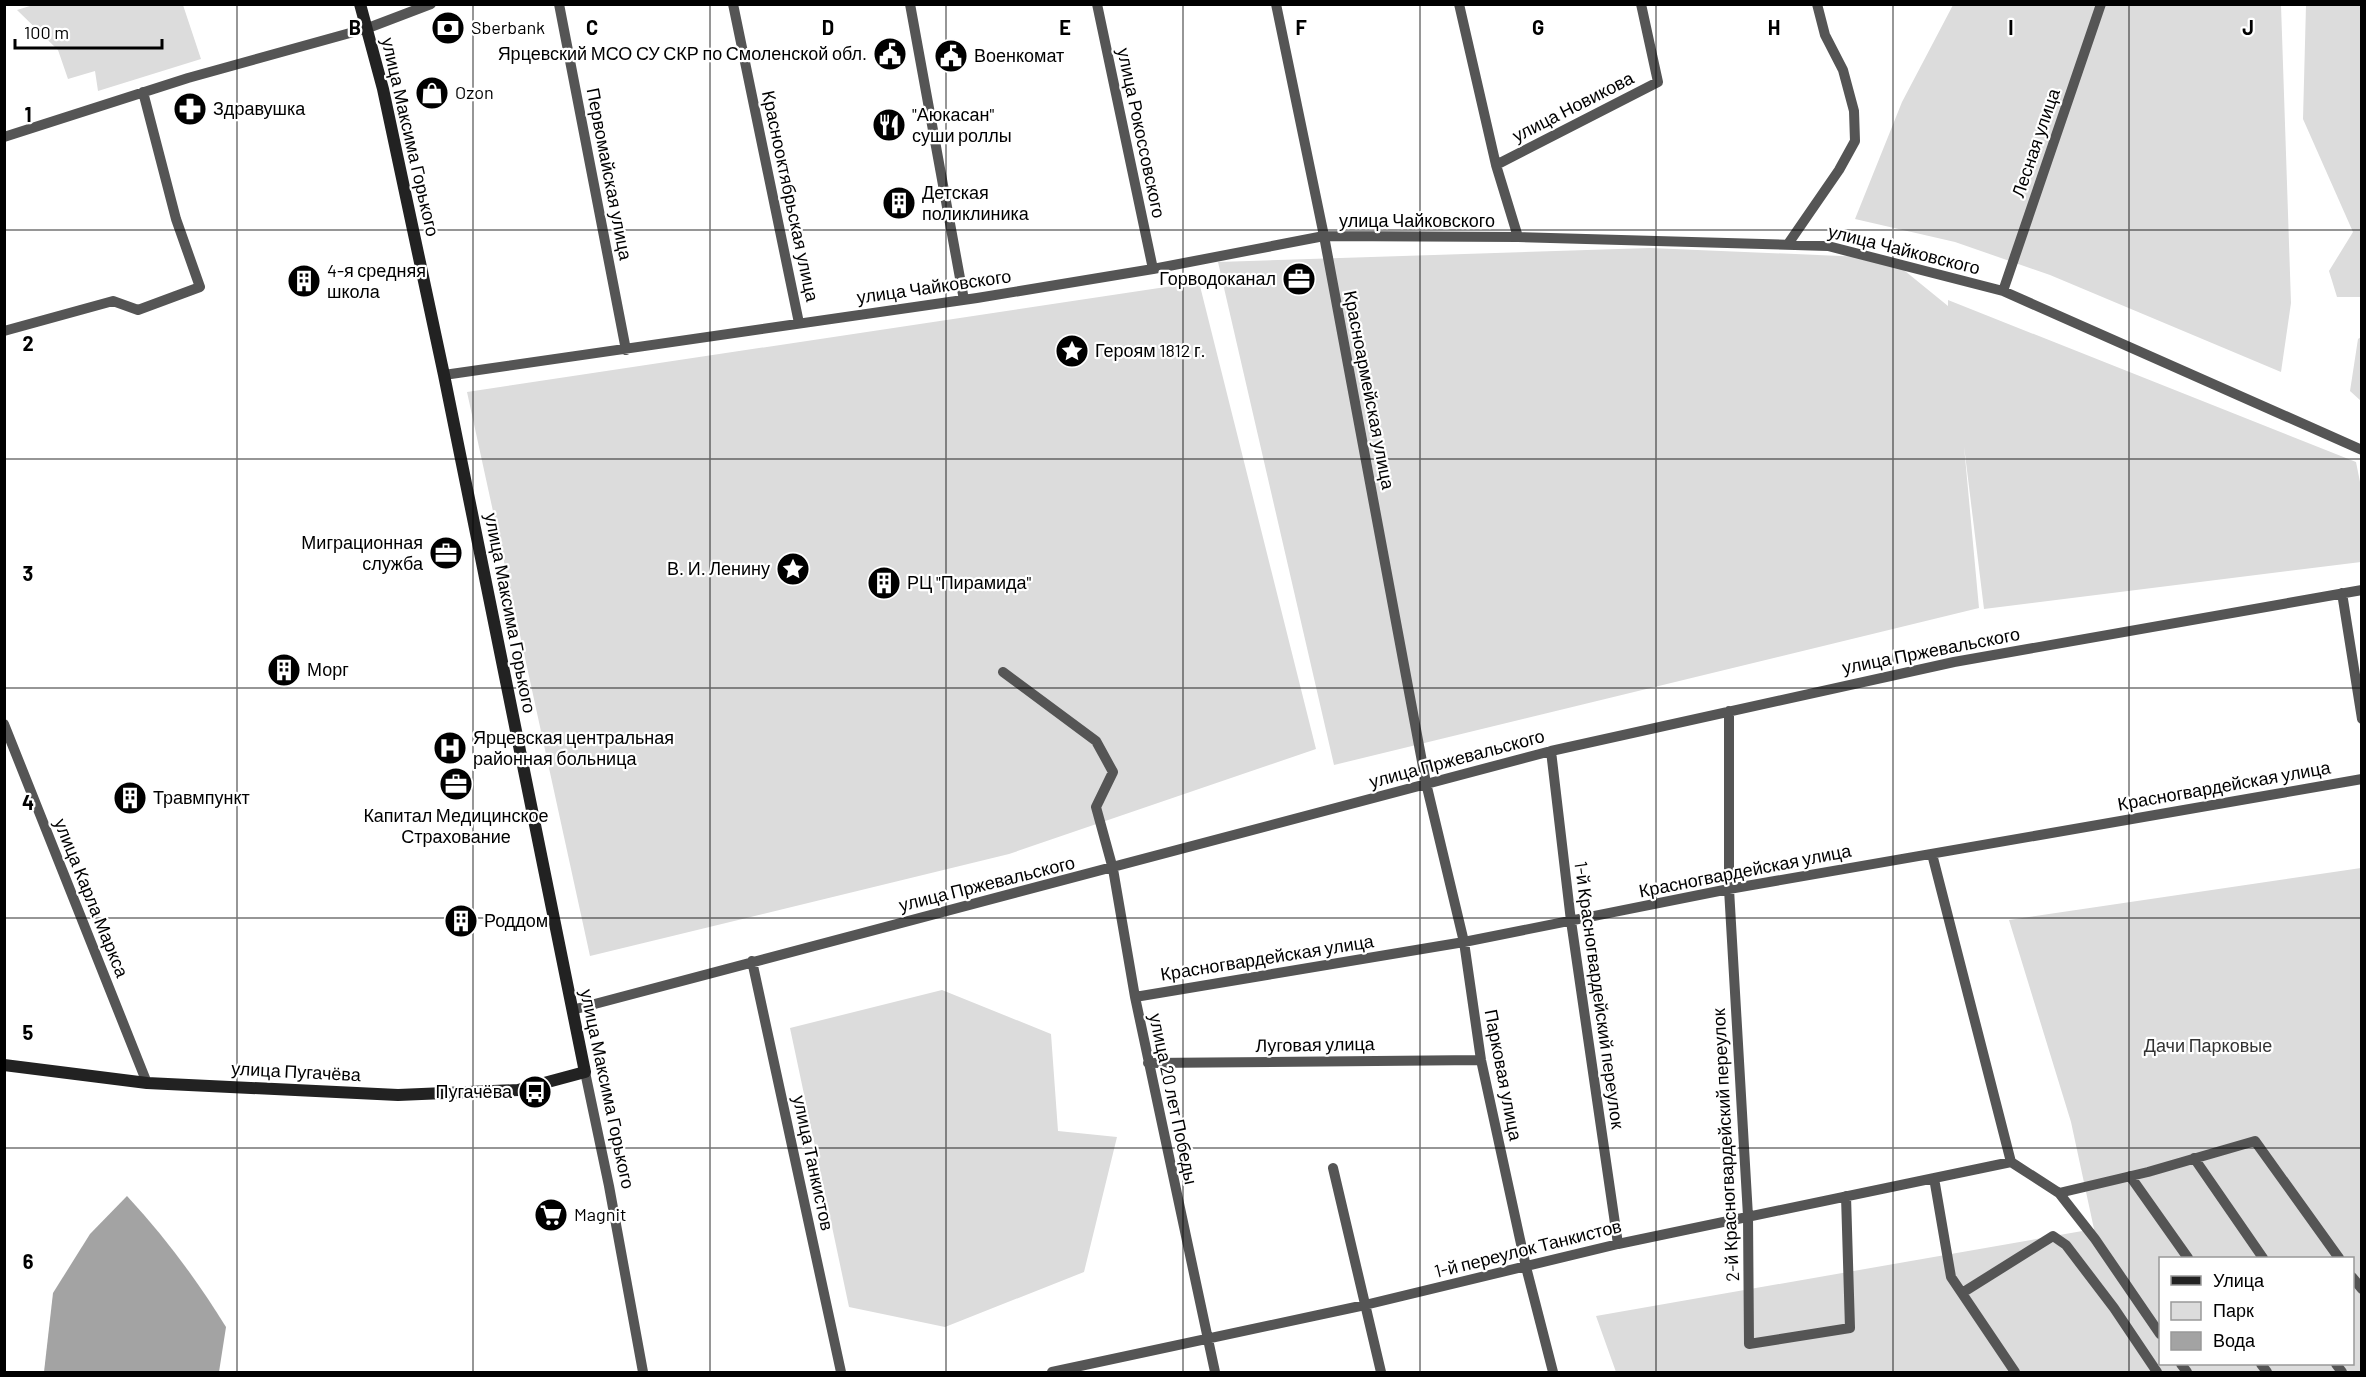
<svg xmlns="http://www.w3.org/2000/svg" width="2366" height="1377" viewBox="0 0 2366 1377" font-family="Barlow,sans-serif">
  <rect width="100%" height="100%" fill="#fff"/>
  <!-- green -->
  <path fill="#dcdcdc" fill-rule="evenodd" d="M33 5H183L201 59 98 91 95 71 68 79 58 50 17 10Z
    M1953 5H2281L2291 303 2281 372 2050 275 1955 242 1855 219 1902 102Z
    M2306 5H2361V297H2337L2329 271 2353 232 2303 119Z
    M1650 248 1889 258 1948 306V300L2356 462 2361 487V562L1984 609 1964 446 1979 608 1334 765 1218 262Z
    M1199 282 1316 749 1009 854 590 956 467 392Z
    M2361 337V401L2350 391 2358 339Z
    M2361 868V1372H1616L1596 1316 2094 1229 2071 1122 2009 920ZM2160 1258H2352V1364H2160Z
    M942 990 1051 1034 1058 1131 1117 1137 1084 1272 945 1327 849 1307 790 1028Z"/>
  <!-- water -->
  <path fill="#a3a3a3" d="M127 1196C165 1237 197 1280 226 1327L219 1372H44L53 1293 90 1234Z"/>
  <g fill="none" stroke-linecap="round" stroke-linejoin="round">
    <!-- street -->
    <path stroke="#555" stroke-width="10" d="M559 4 626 350
      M733 4 799 323
      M910 4 964 300
      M1097 4 1153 269
      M1276 4 1324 236 1426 783 1464 942 1481 1060 1526 1267 1553 1372
      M1459 4 1496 165 1518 237
      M4 137 188 78 368 28 431 4
      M1496 165 1658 82 1641 4
      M1788 244 1839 170 1855 141 1854 111 1843 70 1825 35 1817 4
      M2003 291 2101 4
      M4 331 113 301 138 310 200 287 176 219 143 92
      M444 375 977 298 1153 269 1324 236 1518 237 1828 246 2003 291 2362 450
      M2342 593 2362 719
      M1003 672 1096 741 1113 772 1096 807 1113 869 1135 997 1215 1372
      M1729 711V889L1748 1216 1749 1344 1850 1328 1846 1196
      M4 724 147 1083
      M1551 751 1571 921 1618 1244
      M1932 854 2011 1162 2059 1193 2095 1239 2160 1334
      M752 961 841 1372
      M1135 997 1464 942 1729 889 2362 779
      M572 1010 1551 751 1954 662 2362 590
      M1148 1063 1481 1060
      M585 1072 609 1186 643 1372
      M2194 1158 2263 1258
      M1333 1168 1381 1372
      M2130 1176 2188 1258
      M1934 1178 1951 1277 2015 1372
      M2059 1193 2148 1172 2255 1141 2339 1258
      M2352 1277 2362 1289
      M1962 1293 2053 1236 2066 1245 2114 1308 2157 1372
      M2181 1364 2187 1372
      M2261 1364 2267 1372
      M2336 1364 2342 1372
      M1052 1372 1365 1305 1618 1244 2011 1162"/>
    <!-- secondary -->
    <path stroke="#222" stroke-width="12" d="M4 1065 147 1083 398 1095 518 1090 585 1072 444 375 383 89 360 4"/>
  </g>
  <!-- grid -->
  <path fill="none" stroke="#000" stroke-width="1.5" stroke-opacity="0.55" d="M237 4V1372M473 4V1372M710 4V1372M946 4V1372M1183 4V1372M1420 4V1372M1656 4V1372M1893 4V1372M2129 4V1372M4 230H2362M4 459H2362M4 688H2362M4 918H2362M4 1148H2362"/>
  <!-- icons -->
  <defs>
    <symbol id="bank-disc" viewBox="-11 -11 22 22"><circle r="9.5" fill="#000" stroke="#fff"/><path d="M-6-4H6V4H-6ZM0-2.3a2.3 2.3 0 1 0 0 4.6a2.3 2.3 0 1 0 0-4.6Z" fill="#fff"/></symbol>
    <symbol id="civic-disc" viewBox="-11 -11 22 22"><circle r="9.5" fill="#000" stroke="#fff"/><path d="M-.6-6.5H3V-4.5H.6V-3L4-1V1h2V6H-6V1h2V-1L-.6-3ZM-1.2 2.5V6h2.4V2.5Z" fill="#fff"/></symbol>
    <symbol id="shop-disc" viewBox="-11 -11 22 22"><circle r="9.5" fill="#000" stroke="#fff"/><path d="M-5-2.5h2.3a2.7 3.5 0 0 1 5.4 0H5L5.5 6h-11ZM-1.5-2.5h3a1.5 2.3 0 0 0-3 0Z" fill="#fff"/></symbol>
    <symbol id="pharmacy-disc" viewBox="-11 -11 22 22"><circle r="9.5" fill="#000" stroke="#fff"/><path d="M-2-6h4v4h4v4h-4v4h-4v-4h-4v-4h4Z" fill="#fff"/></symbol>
    <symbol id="restaurant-disc" viewBox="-11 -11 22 22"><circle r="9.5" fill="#000" stroke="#fff"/><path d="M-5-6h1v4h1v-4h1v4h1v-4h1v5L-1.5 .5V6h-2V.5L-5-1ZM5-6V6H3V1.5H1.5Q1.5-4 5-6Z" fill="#fff"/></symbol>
    <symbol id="building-disc" viewBox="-11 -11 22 22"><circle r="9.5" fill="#000" stroke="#fff"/><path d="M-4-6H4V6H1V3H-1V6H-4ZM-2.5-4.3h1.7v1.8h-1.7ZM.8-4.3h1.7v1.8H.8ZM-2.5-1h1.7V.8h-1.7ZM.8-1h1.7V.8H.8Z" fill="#fff"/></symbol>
    <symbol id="office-disc" viewBox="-11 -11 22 22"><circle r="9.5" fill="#000" stroke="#fff"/><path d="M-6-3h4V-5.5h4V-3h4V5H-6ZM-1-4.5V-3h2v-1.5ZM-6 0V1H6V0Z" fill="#fff"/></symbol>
    <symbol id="sight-disc" viewBox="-11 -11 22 22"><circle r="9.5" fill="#000" stroke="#fff"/><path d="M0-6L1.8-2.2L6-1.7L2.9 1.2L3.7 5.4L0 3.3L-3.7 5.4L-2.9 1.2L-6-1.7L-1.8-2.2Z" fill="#fff"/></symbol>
    <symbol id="hospital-disc" viewBox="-11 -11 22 22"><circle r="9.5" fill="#000" stroke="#fff"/><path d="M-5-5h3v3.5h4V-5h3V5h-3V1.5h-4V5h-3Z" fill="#fff"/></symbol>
    <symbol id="bus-disc" viewBox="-11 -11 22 22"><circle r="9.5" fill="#000" stroke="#fff"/><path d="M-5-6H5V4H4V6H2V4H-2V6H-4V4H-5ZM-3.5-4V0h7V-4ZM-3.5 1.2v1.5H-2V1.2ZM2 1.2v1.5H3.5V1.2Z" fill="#fff"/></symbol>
    <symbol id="supermarket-disc" viewBox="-11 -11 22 22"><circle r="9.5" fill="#000" stroke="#fff"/><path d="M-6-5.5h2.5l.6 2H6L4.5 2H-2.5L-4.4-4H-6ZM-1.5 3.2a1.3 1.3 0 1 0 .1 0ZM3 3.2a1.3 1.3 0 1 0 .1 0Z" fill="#fff"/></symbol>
  </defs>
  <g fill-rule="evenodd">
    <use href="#bank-disc" x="429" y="9" width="38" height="38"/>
    <use href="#civic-disc" x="871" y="35" width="38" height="38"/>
    <use href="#civic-disc" x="932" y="37" width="38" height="38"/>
    <use href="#shop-disc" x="413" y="74" width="38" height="38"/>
    <use href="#pharmacy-disc" x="171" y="90" width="38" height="38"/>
    <use href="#restaurant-disc" x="870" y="106" width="38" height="38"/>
    <use href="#building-disc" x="880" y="184" width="38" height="38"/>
    <use href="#office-disc" x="1280" y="260" width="38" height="38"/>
    <use href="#building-disc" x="285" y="262" width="38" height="38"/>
    <use href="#sight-disc" x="1053" y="332" width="38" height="38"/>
    <use href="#office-disc" x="427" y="534" width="38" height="38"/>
    <use href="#sight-disc" x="774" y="550" width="38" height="38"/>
    <use href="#building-disc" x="865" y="564" width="38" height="38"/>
    <use href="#building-disc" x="265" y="651" width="38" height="38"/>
    <use href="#hospital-disc" x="431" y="729" width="38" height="38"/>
    <use href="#office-disc" x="437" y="765" width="38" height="38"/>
    <use href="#building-disc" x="111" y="779" width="38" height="38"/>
    <use href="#building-disc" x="442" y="902" width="38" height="38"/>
    <use href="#bus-disc" x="516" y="1073" width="38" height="38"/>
    <use href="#supermarket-disc" x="532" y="1196" width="38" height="38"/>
  </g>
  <g text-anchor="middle" stroke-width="4.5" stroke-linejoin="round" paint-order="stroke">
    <!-- poi labels -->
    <g font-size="18" fill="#000" stroke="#fff" text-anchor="start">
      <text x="471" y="34">Sberbank</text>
      <text x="867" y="60" text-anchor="end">Ярцевский МСО СУ СКР по Смоленской обл.</text>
      <text x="974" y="62">Военкомат</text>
      <text x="455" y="99">Ozon</text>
      <text x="213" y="115">Здравушка</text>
      <text x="912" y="121">"Аюкасан"<tspan x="912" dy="21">суши роллы</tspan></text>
      <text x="922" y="199">Детская<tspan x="922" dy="21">поликлиника</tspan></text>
      <text x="327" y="277">4-я средняя<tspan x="327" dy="21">школа</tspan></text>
      <text x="1276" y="285" text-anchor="end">Горводоканал</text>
      <text x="1095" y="357">Героям 1812 г.</text>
      <text x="423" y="549" text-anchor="end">Миграционная<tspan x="423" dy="21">служба</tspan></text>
      <text x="770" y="575" text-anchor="end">В. И. Ленину</text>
      <text x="907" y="589">РЦ "Пирамида"</text>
      <text x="307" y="676">Морг</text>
      <text x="473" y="744">Ярцевская центральная<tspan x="473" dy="21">районная больница</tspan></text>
      <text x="153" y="804">Травмпункт</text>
      <text x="456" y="822" text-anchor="middle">Капитал Медицинское<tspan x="456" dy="21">Страхование</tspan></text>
      <text x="484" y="927">Роддом</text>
      <text x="512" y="1098" text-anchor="end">Пугачёва</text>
      <text x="574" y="1221">Magnit</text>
    </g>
    <!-- street labels -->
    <g font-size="18" fill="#000" stroke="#fff">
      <text transform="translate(1573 107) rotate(-27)" y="6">улица Новикова</text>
      <text transform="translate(1141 133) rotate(78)" y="6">улица Рокоссовского</text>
      <text transform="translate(410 137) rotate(77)" y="6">улица Максима Горького</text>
      <text transform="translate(2036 143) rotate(-71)" y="6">Лесная улица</text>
      <text transform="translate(609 174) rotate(79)" y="6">Первомайская улица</text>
      <text transform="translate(790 196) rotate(78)" y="6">Краснооктябрьская улица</text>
      <text x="1417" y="227">улица Чайковского</text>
      <text transform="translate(1904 250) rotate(14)" y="6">улица Чайковского</text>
      <text transform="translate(934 287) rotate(-8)" y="6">улица Чайковского</text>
      <text transform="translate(1369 390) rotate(79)" y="6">Красноармейская улица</text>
      <text transform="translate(510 613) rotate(79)" y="6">улица Максима Горького</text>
      <text transform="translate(1931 651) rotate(-11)" y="6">улица Пржевальского</text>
      <text transform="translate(1457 759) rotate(-15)" y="6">улица Пржевальского</text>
      <text transform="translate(2224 786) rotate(-10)" y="6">Красногвардейская улица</text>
      <text transform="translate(1745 871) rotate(-11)" y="6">Красногвардейская улица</text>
      <text transform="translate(987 884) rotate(-14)" y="6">улица Пржевальского</text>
      <text transform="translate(91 898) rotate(68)" y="6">улица Карла Маркса</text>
      <text transform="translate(1267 958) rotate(-9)" y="6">Красногвардейская улица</text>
      <text transform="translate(1599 995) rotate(82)" y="6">1-й Красногвардейский переулок</text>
      <text transform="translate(1315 1045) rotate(-1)" y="6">Луговая улица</text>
      <text transform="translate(296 1072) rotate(3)" y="6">улица Пугачёва</text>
      <text transform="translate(1503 1075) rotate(79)" y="6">Парковая улица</text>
      <text transform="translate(607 1089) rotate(78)" y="6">улица Максима Горького</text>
      <text transform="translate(1173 1099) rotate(78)" y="6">улица 20 лет Победы</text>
      <text transform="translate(1726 1145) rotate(-93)" y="6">2-й Красногвардейский переулок</text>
      <text transform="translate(813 1163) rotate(78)" y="6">улица Танкистов</text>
      <text transform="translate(1528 1249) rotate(-14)" y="6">1-й переулок Танкистов</text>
    </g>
    <!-- park labels -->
    <g font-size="18" fill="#333" stroke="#fff">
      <text x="2208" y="1052">Дачи Парковые</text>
    </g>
  </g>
  <g font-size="20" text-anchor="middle" font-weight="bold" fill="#000" stroke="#fff" stroke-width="4.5" stroke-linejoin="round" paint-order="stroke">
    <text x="355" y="35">B</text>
    <text x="592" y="35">C</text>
    <text x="828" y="35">D</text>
    <text x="1065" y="35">E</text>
    <text x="1301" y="35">F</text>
    <text x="1538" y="35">G</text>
    <text x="1774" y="35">H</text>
    <text x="2011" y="35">I</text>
    <text x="2248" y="35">J</text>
    <text x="28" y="122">1</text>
    <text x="28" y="351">2</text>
    <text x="28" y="581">3</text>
    <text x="28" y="810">4</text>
    <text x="28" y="1040">5</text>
    <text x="28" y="1269">6</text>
  </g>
  <!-- border -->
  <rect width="2366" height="1377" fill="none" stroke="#000000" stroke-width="12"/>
  <!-- legend -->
  <rect x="2159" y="1257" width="195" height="108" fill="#ffffff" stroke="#999999" stroke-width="1.5"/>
  <rect x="2171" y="1276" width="30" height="9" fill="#222222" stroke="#999999" stroke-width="1.5"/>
  <text x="2213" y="1287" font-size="18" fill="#000000">Улица</text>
  <rect x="2171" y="1302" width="30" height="18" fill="#dcdcdc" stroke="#999999" stroke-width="1.5"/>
  <text x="2213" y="1317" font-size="18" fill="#000000">Парк</text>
  <rect x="2171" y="1332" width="30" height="18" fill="#a3a3a3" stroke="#999999" stroke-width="1.5"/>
  <text x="2213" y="1347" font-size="18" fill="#000000">Вода</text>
  <!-- scale -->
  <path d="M15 39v9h147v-9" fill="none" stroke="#000000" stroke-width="3"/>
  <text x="24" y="39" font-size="18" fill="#000000" stroke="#ffffff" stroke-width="4.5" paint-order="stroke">100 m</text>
</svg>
